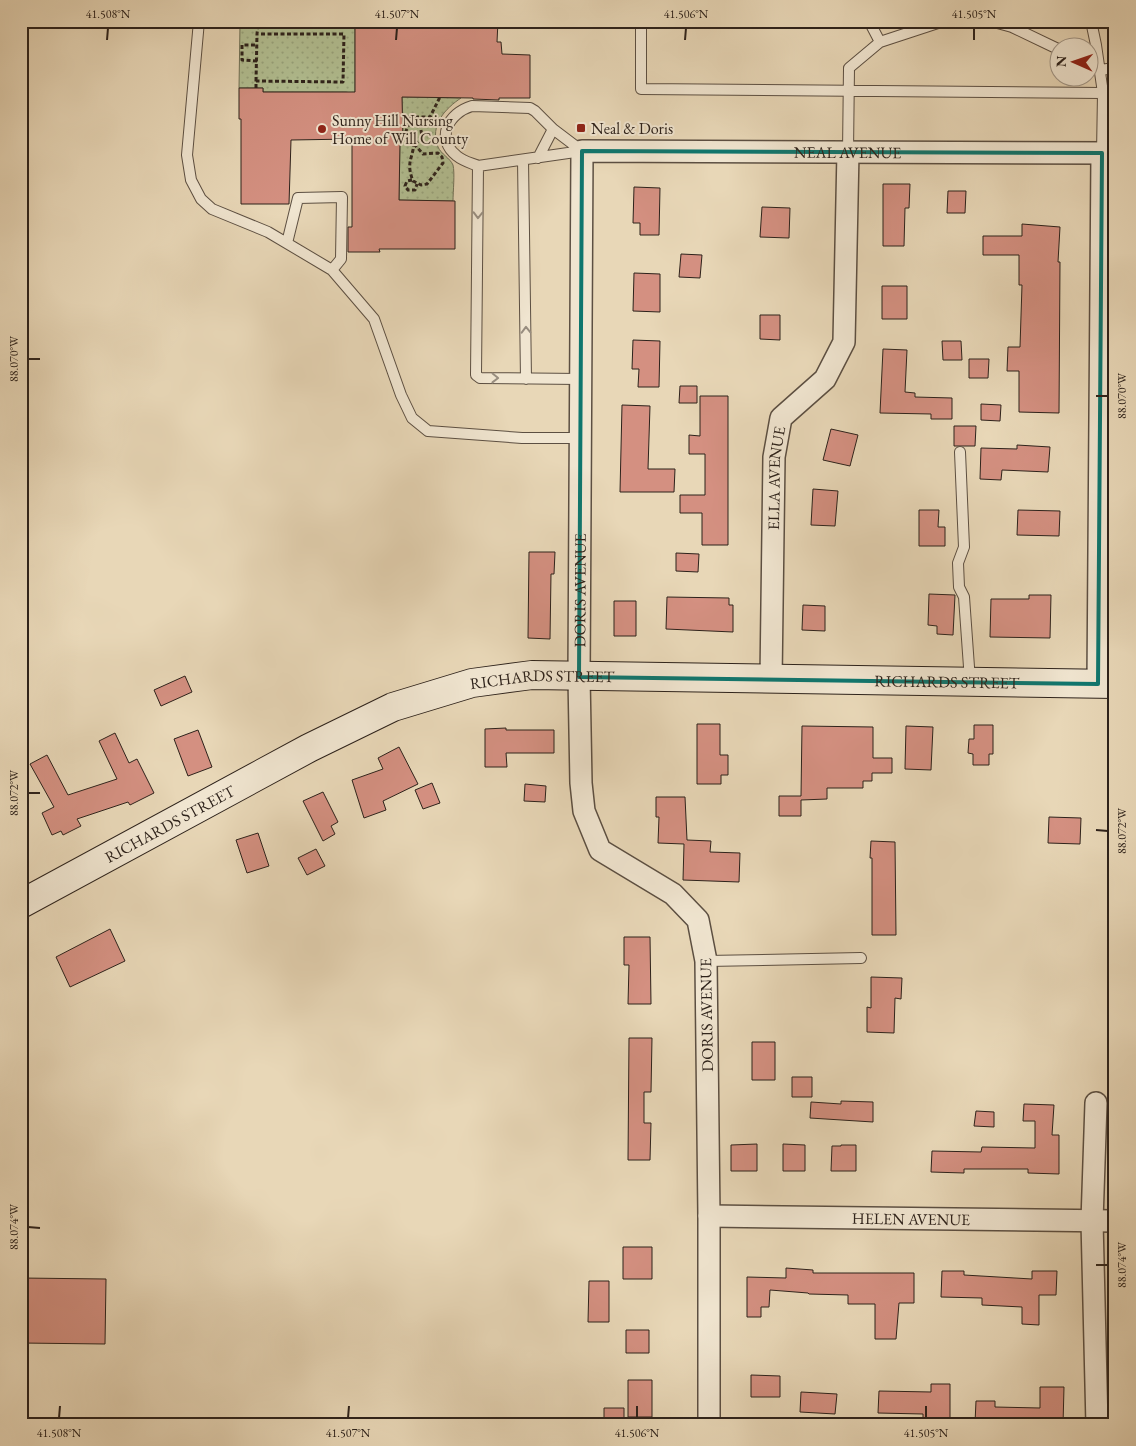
<svg xmlns="http://www.w3.org/2000/svg" width="1136" height="1446" viewBox="0 0 1136 1446" font-family="'EB Garamond',serif">
  <defs>
    <pattern id="park-dots" width="8" height="8" patternUnits="userSpaceOnUse" patternTransform="scale(1.25)"><rect width="8" height="8" fill="#b2bf92"/><path d="M2 2h.1M6 6h.1" fill="none" stroke="#99a47d" stroke-width="1.8" stroke-linecap="round"/></pattern>
  </defs>
  <rect width="100%" height="100%" fill="#e8d7b7"/>
  <filter id="stains"><feTurbulence type="fractalNoise" baseFrequency=".004" numOctaves="4"/><feColorMatrix values="0 0 0 0 .2 0 0 0 0 .09 0 0 0 0 .02 0 0 0 .5 -.17"/></filter>
  <radialGradient id="worn" r=".72"><stop offset=".6" stop-color="#630" stop-opacity="0"/><stop offset="1" stop-color="#630" stop-opacity=".3"/></radialGradient>
  <!-- park -->
  <path fill="url(#park-dots)" stroke="#707056" d="M346 21H355V94L346 92H263V88H239L240 24 264 25V22L345 23Z
    M402 97 461 98C446 108 429 125 438 147 441 154 450 158 453 165 455 173 453 192 453 201L399 200 400 141 403 140Z"/>
  <!-- building -->
  <path fill="#d49081" stroke="#2d221b" d="M355 21H498L497 42H501L502 54 530 55V98H499V100L473 99V98L402 97 403 141H400L399 200 455 201V249H379L380 252H348V227H352V139L291 140 289 204H241V119H239V88H263V92H355Z
    M883 184H910L909 208H905L904 246H883Z
    M634 187 660 188 659 235H640V223H633Z
    M948 191H966L965 213H947Z
    M762 207 790 208 789 238 760 237Z
    M1022 224 1060 227 1058 262H1060L1059 413 1019 412V371H1007L1008 347H1020L1022 285H1019V255H983V236H1022Z
    M681 254 702 255 700 278 679 277Z
    M634 273 660 274V312L633 311Z
    M882 286H907V319H882Z
    M760 315H780V340L760 339Z
    M633 340 660 341 659 387H638L639 369H632Z
    M942 341H961L962 360H943Z
    M883 349 907 350 905 392 915 393V397L952 398V419H931V414L880 413Z
    M969 359H989L988 378H969Z
    M680 386H697V403H679Z
    M700 396H728V545H702V513H680V495H705V454H689V435L700 436Z
    M981 404 1001 405 1000 421 981 420Z
    M622 405 650 406 648 469H675L674 492H620Z
    M954 426H976L975 446H954Z
    M831 429 858 435 850 466 823 460Z
    M1017 445 1050 447 1048 472 1002 470 1001 480 980 479 981 448 1017 449Z
    M813 489 838 491 835 526 811 525Z
    M919 510H939L938 527H945V546H919Z
    M1018 510 1060 511 1059 536 1017 535Z
    M529 552H555L554 574H551L550 639 528 638Z
    M676 553 699 554 698 572 676 571Z
    M929 594 955 595 953 635 937 634V626L928 625Z
    M1029 595H1051L1050 638 990 637 991 599H1029Z
    M667 597 729 598V605H733V632L666 629Z
    M614 601H636V636H614Z
    M803 605 825 606V631L802 630Z
    M185 676 192 692 161 706 154 690Z
    M697 724H720V755H728V775H721V784H697Z
    M974 725H993V754H989V765H973V754L968 753 969 739H974Z
    M802 726 873 727V758H892V773H872V781H863V788H827V799L801 800V816H779V796H801Z
    M906 726 933 727 931 770 905 769Z
    M506 728V730H554V753H506L507 767H485V729Z
    M198 730 212 767 188 776 174 739Z
    M115 733 129 763 137 759 154 793 130 805 128 802 77 819 81 826 63 835 61 831 52 835 42 813 54 807 30 764 47 755 68 795 117 779 99 741Z
    M399 747 418 784 383 801 386 810 364 818 352 780 383 769 378 758Z
    M432 783 440 803 423 809 415 790Z
    M525 784 546 786 545 802 524 801Z
    M323 792 338 822 331 826 335 834 323 841 303 801Z
    M656 797H685L687 840 711 841 710 852 740 853 739 882 683 880 684 844 658 843 659 817H656Z
    M1049 817 1081 818 1080 844 1048 843Z
    M258 833 269 866 247 873 236 840Z
    M871 841 895 842 896 935H872V858H870Z
    M316 849 325 866 307 875 298 858Z
    M110 929 125 961 70 987 56 957Z
    M624 937H650L651 1004H628L629 965H624Z
    M871 977 902 978 901 999 895 998 894 1033 867 1032V1007L871 1008Z
    M629 1038H652L651 1092H644V1123H651L650 1160H628Z
    M752 1042H775V1080H752Z
    M792 1077H812V1097H792Z
    M841 1101 873 1102V1122L810 1118 811 1102 841 1104Z
    M1024 1104 1054 1105 1052 1135H1059V1174L1028 1173V1169H964V1173L931 1172 932 1151 981 1152 982 1147 1035 1148V1121H1023Z
    M976 1111 994 1112V1127L974 1126Z
    M757 1144V1171H731V1145Z
    M783 1144 805 1145V1171H783Z
    M841 1145H856V1171H831L832 1146H841Z
    M623 1247H652V1279H623Z
    M786 1268 813 1270V1273H914V1303H899L896 1339H875V1304H848V1295L809 1294 808 1293 770 1290 769 1307H761V1317H747V1277L786 1278Z
    M942 1271H964V1275L1032 1279V1271H1057L1056 1295H1039V1325L1022 1324V1307L982 1305V1298L941 1297Z
    M21 1278 106 1279 105 1344 21 1343Z
    M589 1281H609V1322H588Z
    M626 1330H649V1353H626Z
    M751 1375 780 1376V1397H751Z
    M628 1380H652V1417H628Z
    M931 1384H950V1418H923V1414L878 1413 879 1391 931 1392Z
    M1040 1387H1064L1063 1425 975 1423 976 1401H995V1407L1040 1408Z
    M801 1392 837 1394 835 1414 800 1412Z
    M604 1408H624V1425H604Z"/>
  <g fill="none" stroke-linecap="round" stroke-linejoin="round">
    <defs>
      <path id="lane" d="M199 21 187 155 191 180 201 199 212 209 268 232 332 270 374 319 401 395 412 418 428 431 522 438H580
        M641 21V89L1103 93
        M869 21 880 42 944 21
        M990 21 1012 27 1058 49
        M1091 21 1096 45 1103 93 1102 153
        M1088 65 1100 70 1115 68
        M472 106 530 108 535 111 553 129 582 151 478 166C471 163 463 161 457 156 435 139 448 113 472 106Z
        M848 152 849 68 880 42
        M538 158 553 129
        M523 160 526 379
        M478 166 476 375 480 378 580 379
        M287 243 298 198 342 197 341 259 332 270
        M960 452 964 547 958 563 959 587 964 597 970 681
        M706 961 861 958"/>
      <g id="street">
        <path id="s1" d="M771 679 774 457 781 418 825 379 844 342 848 152"/>
        <path d="M1098 684 1102 153"/>
        <path d="M1096 1103 1092 1221 1097 1425"/>
        <path id="s2" d="M709 1216 1115 1221"/>
        <path id="s3" d="M709 1425V1216L706 961 698 920 673 894 600 850 584 811 581 783 579 677 582 151 1115 153"/>
      </g>
      <g id="secondary">
        <path id="s4" d="M21 904 309 748 393 707 472 683 532 675 1115 684"/>
      </g>
    </defs>
    <!-- lane casing -->
    <use href="#lane" stroke="#5c4f42" stroke-width="12"/>
    <!-- street casing -->
    <use href="#street" stroke="#5c4f42" stroke-width="24"/>
    <!-- secondary casing -->
    <use href="#secondary" stroke="#2d221b" stroke-width="30"/>
    <!-- path -->
    <path stroke="#2d221b" stroke-width="3" stroke-dasharray="4 2.5" stroke-linecap="butt" d="M257 61 242 60V45H257
      M256 81 257 34
      M256 88V81L343 82 344 34H257L258 25
      M402 117H430L440 97
      M412 117 406 131V138C411 144 417 146 422 137L420 124 421 117
      M414 144 423 154 438 153 442 157 443 163 427 184 421 185 413 181C406 163 412 160 414 144Z
      M412 180 407 181 405 186 408 190H415L417 184"/>
    <!-- lane -->
    <use href="#lane" stroke="#f0e5d0" stroke-width="10"/>
    <!-- street -->
    <use href="#street" stroke="#f0e5d0" stroke-width="21"/>
    <!-- secondary -->
    <use href="#secondary" stroke="#f0e5d0" stroke-width="28"/>
  </g>
  <!-- one-way arrows -->
  <defs><path id="oneway-chevron" d="M-2-3.5L2.5 0L-2 3.5" fill="none" stroke-width="1.6" stroke-linecap="round" stroke-linejoin="round" transform="scale(1.25)"/></defs>
  <g stroke="#988d7f">
    <use href="#oneway-chevron" transform="translate(478 215) rotate(91)"/>
    <use href="#oneway-chevron" transform="translate(526 330) rotate(-91)"/>
    <use href="#oneway-chevron" transform="translate(495 378) rotate(1)"/>
  </g>
  <!-- marked area -->
  <path fill="none" stroke="#0f766e" stroke-width="4" stroke-linejoin="round" d="M582 151 1102 153 1098 684 579 677Z"/>
  <!-- ticks -->
  <path fill="none" stroke="#2d221b" stroke-width="2" d="M107 40 108 28M396 40 397 28M685 40 686 28M974 40V28M28 359H40M1096 396H1108M28 793H40M1096 830 1108 831M28 1227 40 1228M1096 1265H1108M59 1418 60 1406M348 1418 349 1406M637 1418V1406M926 1418V1406"/>
  <!-- markers -->
  <g fill="#8f2418" stroke="#f0e5d0" stroke-width="2">
    <rect x="576" y="123" width="10" height="10" rx="2.5"/>
    <circle cx="322" cy="129" r="5"/>
  </g>
  <g text-anchor="middle" stroke-width="4" stroke-linejoin="round" paint-order="stroke">
    <!-- poi labels -->
    <g font-size="16" fill="#2d221b" stroke="#f0e5d0" text-anchor="start">
      <text x="332" y="126">Sunny Hill Nursing<tspan x="332" dy="18">Home of Will County</tspan></text>
      <text x="591" y="134">Neal &amp; Doris</text>
    </g>
    <!-- street labels -->
    <g font-size="16" fill="#2d221b" stroke="#f0e5d0">
      <text dy="6" stroke="none"><textPath href="#s3" startOffset="1595">NEAL AVENUE</textPath></text>
      <text dy="6" stroke="none"><textPath href="#s1" startOffset="201">ELLA AVENUE</textPath></text>
      <text dy="6" stroke="none"><textPath href="#s3" startOffset="890">DORIS AVENUE</textPath></text>
      <text dy="6" stroke="none"><textPath href="#s4" startOffset="574">RICHARDS STREET</textPath></text>
      <text dy="6" stroke="none"><textPath href="#s4" startOffset="979">RICHARDS STREET</textPath></text>
      <text dy="6" stroke="none"><textPath href="#s4" startOffset="169">RICHARDS STREET</textPath></text>
      <text transform="translate(706 1015) rotate(-91)" y="6">DORIS AVENUE</text>
      <text dy="6" stroke="none"><textPath href="#s2" startOffset="202">HELEN AVENUE</textPath></text>
    </g>
  </g>
  <!-- margin -->
  <rect width="1136" height="1446" fill="none" stroke="#e8d7b7" stroke-width="55"/>
  <!-- north arrow -->
  <g transform="translate(1074 62) rotate(272)"><circle r="24" fill="#f0e5d0" stroke="#a29788"/>
  <path d="M0-4L9 19L0 12L-9 19Z" fill="#8f2418"/>
  <text y="-8" font-size="14" font-weight="bold" text-anchor="middle" fill="#2d221b">N</text>
  </g>
  <rect x="28" y="28" width="1080" height="1390" fill="none" stroke="#2d221b" stroke-width="2"/>
  <g font-size="12" text-anchor="middle" fill="#2d221b">
    <text x="108" y="18">41.508°N</text>
    <text x="397" y="18">41.507°N</text>
    <text x="686" y="18">41.506°N</text>
    <text x="974" y="18">41.505°N</text>
    <text transform="translate(14 359) rotate(-90)" y="4">88.070°W</text>
    <text transform="translate(1122 396) rotate(-90)" y="4">88.070°W</text>
    <text transform="translate(14 793) rotate(-90)" y="4">88.072°W</text>
    <text transform="translate(1122 831) rotate(-90)" y="4">88.072°W</text>
    <text transform="translate(14 1227) rotate(-90)" y="4">88.074°W</text>
    <text transform="translate(1122 1265) rotate(-90)" y="4">88.074°W</text>
    <text x="59" y="1437">41.508°N</text>
    <text x="348" y="1437">41.507°N</text>
    <text x="637" y="1437">41.506°N</text>
    <text x="926" y="1437">41.505°N</text>
  </g>
  <rect width="100%" height="100%" filter="url(#stains)"/>
  <rect width="100%" height="100%" fill="url(#worn)"/>
</svg>
